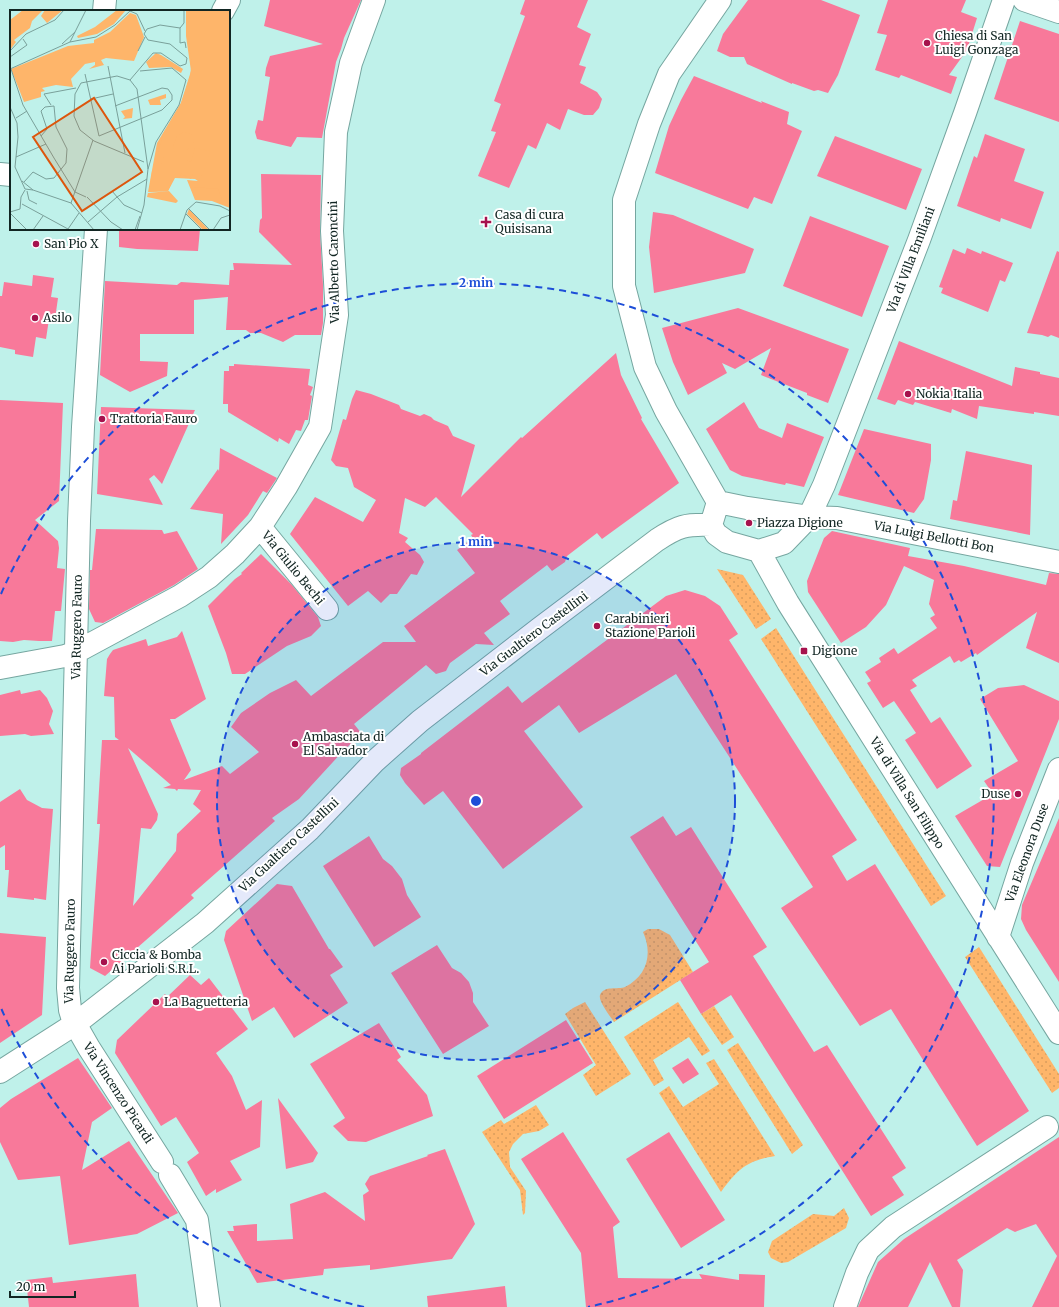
<svg xmlns="http://www.w3.org/2000/svg" width="1059" height="1307" viewBox="0 0 1059 1307" font-family="Merriweather,serif">
  <defs>
    <pattern id="garden-dots" width="8" height="8" patternUnits="userSpaceOnUse"><rect width="8" height="8" fill="#feb56a"/><path d="M2 2h.1M6 6h.1" fill="none" stroke="#d99c5c" stroke-width="1.8" stroke-linecap="round"/></pattern>
  </defs>
  <rect width="100%" height="100%" fill="#bff1ea"/>
  <!-- garden -->
  <path fill="url(#garden-dots)" d="M717 569 743 575 771 619 756 629Z
    M776 628 946 896 931 906 761 639Z
    M648 929H659L670 935 693 972 614 1022C610 1016 598 1001 600 995 604 985 618 990 625 987 647 976 653 954 643 932Z
    M979 947 1059 1074V1088L1052 1093 965 957Z
    M585 1002 631 1074 596 1096 583 1075 596 1065 565 1014 573 1008Z
    M678 1002 710 1051 702 1056 689 1037 653 1060 664 1080 654 1086 624 1037Z
    M714 1006 734 1037 722 1045 701 1014Z
    M738 1043 803 1145 792 1154 727 1050Z
    M714 1059 775 1156C746 1161 738 1169 721 1192L659 1093 669 1086 683 1107 719 1084 706 1063Z
    M536 1105 549 1125 539 1131 523 1134 513 1144 509 1152 510 1167 526 1191 525 1213 523 1215 520 1190 482 1132 501 1120 504 1124Z
    M844 1208 849 1218 846 1228 788 1262 781 1263 771 1258 768 1252 772 1241 813 1214 834 1216Z"/>
  <!-- building -->
  <path fill="#f8799a" fill-rule="evenodd" d="M270 0H361L344 38 341 49 336 62 322 138 297 137 291 147 257 139 255 132 258 120 263 121 270 77 265 76 266 68 270 56 323 44 264 26Z
    M525 0H588L577 27 591 34 579 65 586 67 580 83 597 92 602 99 599 108 593 115H584L568 109 560 130 547 123 536 149 528 145 509 188 478 176 496 132 491 131 501 104 494 101 525 16 520 14Z
    M748 0H821L860 15 838 75 828 93 818 90 814 91 792 83V84L747 64 744 57H730L717 51 723 34Z
    M888 0H966L961 12 977 18 967 50 949 75 957 77 951 94 901 75 899 78 875 70 887 35 877 33Z
    M1020 21 1059 34V122L994 99Z
    M694 76 762 103 761 101 789 112 787 124 802 131 772 204 754 197 748 209 655 173 669 126 681 100Z
    M985 134 1025 149 1014 181 1044 192 1031 229 1001 218 1000 222 957 206 974 156 977 158Z
    M835 136 922 169 906 210 817 176Z
    M261 174 321 175 320 232 323 285V323L321 335H295L283 342 261 333H250L246 330H226L228 297 194 300V334H140V361L168 362 167 376 130 392 100 375 105 281 177 285 181 282 229 285 230 270H234L233 263 292 265 259 232 260 220 262 218Z
    M653 212 673 215 754 249 745 273 654 293 649 247Z
    M810 216 889 246 862 317 783 286Z
    M119 229H200L198 251 137 249 119 247Z
    M967 248 981 254 982 251 1013 263 1005 282 1000 280 988 312 941 293 943 288 939 287 953 249 965 254Z
    M1057 251 1059 252V338L1051 335 1048 337 1042 335 1027 333Z
    M33 275 54 278 51 297 58 298 55 319H49L46 339 36 337 33 357 15 354V350L0 347V296H2L4 282 32 286Z
    M738 308 849 349 828 403 807 395V393L761 375 771 348 735 369 722 363 727 373 688 395 673 362 662 328Z
    M899 341 1012 386 1015 367 1040 372V374L1059 378V416L1034 412V414L979 406 977 419 952 409 951 413 915 402 913 405 898 400 895 405 877 399Z
    M616 353 621 375 642 418 641 419 679 483 602 539 597 533 567 556 565 562 552 571 547 565 500 601 510 614 484 633 494 645 476 644 450 663 446 671 436 674 426 665 354 724 362 734 344 750 299 799 272 818 275 821 191 895 194 898 105 976 90 968 100 824H97L102 740H119L115 737 114 697 104 696 107 659 110 654 113 650 146 639 148 646 177 637 182 631 206 699 175 719H170L191 770 184 780 222 766 230 774 259 752 231 727 241 713 270 693 296 680 311 696 383 642H416L404 626 475 573 457 550 473 538 471 535 473 534 436 497 425 507 405 498 399 533 408 538 405 542 420 555 424 562 417 575 411 574 397 594H390L381 603 368 591 348 606 290 534 315 497 363 522 376 500 354 487 348 468 336 466 331 460 343 419 346 420 352 399 356 390 371 394 399 405 401 409 420 416 424 414 431 417 434 420 448 426 453 436 475 445 461 497 521 437 522 438ZM128 748 171 785 163 788 175 789 177 791 178 789 201 790 193 804 201 811 177 834 176 851 133 906 141 828 151 829 157 820 158 814Z
    M234 364 310 369 308 385 313 387 310 395 312 396 308 420H305L301 431 296 430 289 444 279 438 278 442 228 412V404H223L224 371H229V366H234Z
    M0 400 63 403 59 501 35 520 58 541 59 548 57 568 65 569 61 611H55L52 641H39L24 640 13 642 0 641Z
    M744 402 759 428 782 438 787 423 824 437 804 487 786 483 785 485 742 476 730 470 706 429Z
    M101 407 195 410 162 484 154 475 149 479 163 505 97 494Z
    M864 429 931 444V460L924 499 914 513 838 495Z
    M220 448 277 478 267 493 263 491 248 515 221 544 223 514 190 509 218 469 219 471Z
    M966 451 1032 465 1030 535 950 519 953 500 957 501Z
    M96 529 162 530 164 534 177 531 198 569 174 585 103 623 95 622 89 609 90 570H92Z
    M832 531 910 548 908 556 964 566 1046 585 1049 573 1059 574V663L1026 648 1037 612 977 655 976 653 961 662 959 660 954 663 950 656 912 680 917 686 910 690 931 723 940 717 972 766 937 789 905 740 916 733 894 701 883 708 867 683 871 681 865 672 881 662 879 658 894 648 898 654 937 628 930 618 935 615 929 604 934 580 904 566 886 605 866 627 841 643 808 592 807 581 824 538Z
    M261 554 292 585 318 617 321 626 311 636 287 646 245 674H232L226 653 208 606 235 579 242 574 241 573Z
    M685 590 705 596 720 606 738 634 729 640 857 840 832 856 847 881 875 864 1029 1111 977 1146 891 1009 860 1026 781 908 813 887 676 674 579 733 559 705 524 731 583 807 503 869 443 791 424 805 405 783 400 775 401 768 421 754V753L508 686 522 703 666 596Z
    M1024 685 1059 701V719L1000 867 987 866 955 816 993 794 984 781 1018 761 980 699 998 688Z
    M20 690 21 694 40 690 47 698 53 711 49 724 54 734 31 736 25 734 0 736V695Z
    M20 789 27 800 42 808 53 809 46 900 34 898V900L7 897 9 870H5V845L0 848V802Z
    M663 816 676 836 691 827 767 947 753 956 814 1052 827 1045 906 1168 892 1177 904 1195 871 1216 731 995 701 1014 680 980 709 962 630 837Z
    M1059 818V982L1026 930 1021 919 1022 905Z
    M369 836 383 859 392 866 402 879 407 895 421 917 374 947 323 866Z
    M277 884 292 886 329 949H330L343 967 330 975 348 1003 294 1038 274 1007 252 1021 224 940 226 931Z
    M0 933 46 937 42 1015 0 1043Z
    M437 945 452 968 461 973 469 982 473 993V1002L489 1026 443 1054 391 973Z
    M190 975 201 985 209 978 248 1029 216 1053 232 1076 246 1110 262 1100 260 1147 230 1161 242 1180 216 1193V1189L206 1196 187 1162 199 1153 176 1117 161 1126 115 1053 117 1040 165 994 167 997Z
    M566 1020 593 1063 504 1119 477 1076Z
    M379 1023 401 1057 397 1060 427 1095 433 1116 366 1142 348 1141 333 1126 345 1118 310 1064Z
    M78 1058 112 1108 92 1122 82 1170 129 1141 178 1213 137 1234 69 1245 60 1176 18 1180 0 1142V1108L11 1099Z
    M688 1058 699 1074 683 1084 672 1068Z
    M278 1098 318 1153 313 1162 286 1169Z
    M563 1132 620 1222 613 1227 618 1278 702 1279 699 1274 739 1280V1274L765 1275 764 1307H586L581 1253 521 1159Z
    M669 1132 725 1220 681 1248 626 1159Z
    M1059 1137V1307H1032L1057 1256 1036 1224 1015 1232 1007 1228 957 1260 963 1270 960 1307H952L930 1262 908 1307H858L878 1262 904 1239Z
    M445 1149 475 1224 452 1259 370 1270V1265L324 1269 323 1275 257 1283 227 1231H234L233 1226 257 1224V1241L293 1239 290 1204 325 1192 365 1221 363 1195 369 1191 365 1184 370 1176 428 1156 427 1155Z
    M136 1274 139 1307H29L26 1280 52 1277 53 1283Z
    M505 1286 507 1307H428L427 1296Z"/>
  <g fill="none" stroke-linecap="round" stroke-linejoin="round">
    <defs>
      <path id="minor" d="M1004 0 965 113 919 240 824 485 809 517 837 518 1059 562
        M1024 0 1059 12
        M104 11 105 0
        M223 11 229 0
        M0 174 11 175
        M96 229 83 427 79 521 68 988 70 1010 73 1020 89 1048 162 1162
        M718 502 666 411 645 367 624 286V200L649 124 669 74 720 0
        M718 502 747 508 809 517 784 543 759 551 727 542 716 534 711 525Z
        M260 527 327 609
        M759 551 788 603 1059 1033
        M0 668 65 656 76 652 180 596 209 577 235 554 260 527 286 487 320 427 337 315 332 231 336 132 351 63 374 0
        M998 937 1022 863 1059 769
        M0 1072 75 1024 205 923 310 829 375 761 420 721 539 629 657 540C678 526 686 524 711 525
        M170 1175 197 1220 209 1307
        M845 1307 857 1273 868 1250 893 1227 1047 1127"/>
    </defs>
    <!-- minor casing -->
    <use href="#minor" stroke="#76a6a0" stroke-width="24"/>
    <!-- minor -->
    <use href="#minor" stroke="#fff" stroke-width="22"/>
  </g>
  <!-- distance rings -->
  <circle cx="476" cy="801" r="259" fill="#1d4ed8" fill-opacity=".12"/>
  <g fill="none" stroke="#1d4ed8" stroke-width="2" stroke-dasharray="7 5">
    <circle cx="476" cy="801" r="259"/>
    <path d="M364 1307A518 518 0 0 1 1 1008M1 594A518 518 0 1 1 588 1307"/>
  </g>
  <!-- markers -->
  <g fill="#a6124d" stroke="#fff" stroke-width="1.5">
    <circle cx="927" cy="43" r="4"/>
    <path d="M484 216h4v4h4v4h-4v4h-4v-4h-4v-4h4z"/>
    <circle cx="36" cy="244" r="4"/>
    <circle cx="35" cy="318" r="4"/>
    <circle cx="908" cy="394" r="4"/>
    <circle cx="102" cy="419" r="4"/>
    <circle cx="749" cy="523" r="4"/>
    <circle cx="597" cy="626" r="4"/>
    <rect x="800" y="647" width="8" height="8" rx="2"/>
    <circle cx="295" cy="744" r="4"/>
    <circle cx="1018" cy="794" r="4"/>
    <circle cx="104" cy="962" r="4"/>
    <circle cx="156" cy="1002" r="4"/>
  </g>
  <g text-anchor="middle" stroke-width="4" stroke-linejoin="round" paint-order="stroke">
    <!-- poi labels -->
    <g font-size="12" fill="#122623" stroke="#fff" text-anchor="start">
      <text x="935" y="40">Chiesa di San<tspan x="935" dy="14">Luigi Gonzaga</tspan></text>
      <text x="495" y="219">Casa di cura<tspan x="495" dy="14">Quisisana</tspan></text>
      <text x="44" y="248">San Pio X</text>
      <text x="43" y="322">Asilo</text>
      <text x="916" y="398">Nokia Italia</text>
      <text x="110" y="423">Trattoria Fauro</text>
      <text x="757" y="527">Piazza Digione</text>
      <text x="605" y="623">Carabinieri<tspan x="605" dy="14">Stazione Parioli</tspan></text>
      <text x="812" y="655">Digione</text>
      <text x="303" y="741">Ambasciata di<tspan x="303" dy="14">El Salvador</tspan></text>
      <text x="1010" y="798" text-anchor="end">Duse</text>
      <text x="112" y="959">Ciccia &amp; Bomba<tspan x="112" dy="14">Ai Parioli S.R.L.</tspan></text>
      <text x="164" y="1006">La Baguetteria</text>
    </g>
    <!-- street labels -->
    <g font-size="12" fill="#122623" stroke="#fff">
      <text transform="translate(911 260) rotate(-69)" y="4">Via di Villa Emiliani</text>
      <text transform="translate(334 262) rotate(-91)" y="4">Via Alberto Caroncini</text>
      <text transform="translate(934 537) rotate(11)" y="4">Via Luigi Bellotti Bon</text>
      <text transform="translate(293 568) rotate(51)" y="4">Via Giulio Bechi</text>
      <text transform="translate(77 627) rotate(-89)" y="4">Via Ruggero Fauro</text>
      <text transform="translate(534 634) rotate(-37)" y="4">Via Gualtiero Castellini</text>
      <text transform="translate(907 793) rotate(58)" y="4">Via di Villa San Filippo</text>
      <text transform="translate(289 845) rotate(-43)" y="4">Via Gualtiero Castellini</text>
      <text transform="translate(1027 853) rotate(-70)" y="4">Via Eleonora Duse</text>
      <text transform="translate(70 951) rotate(-89)" y="4">Via Ruggero Fauro</text>
      <text transform="translate(118 1093) rotate(57)" y="4">Via Vincenzo Picardi</text>
    </g>
  </g>
  <!-- overview -->
  <g transform="translate(10 10)">
    <rect width="220" height="220" fill="#bff1ea"/>
    <path d="M13 0H33L22 11 20 18 4 30 6 32 0 40V10ZM35 0H53L37 13 31 6ZM176 0H220V198L202 191 185 190 177 170 188 171 185 169 165 168 158 181 138 182 147 133 171 93 181 61 176 26ZM120 3 126 5 134 27 124 51 96 48 91 50 94 55 79 59 85 55V52L75 54 61 69 63 77 46 75 32 78 35 81 31 82V87L14 92 1 59 58 36 84 33V30L100 22ZM146 43 151 45 173 59 171 63 161 57 139 58 136 52ZM159 181 168 191 166 193 137 187 138 183ZM179 199 199 220H193L177 204Z" fill="#feb56a"/>
    <path d="M107 0H116L104 14 87 24 68 28 67 26 85 17ZM178 0H220V185L212 189 208 179 183 177 192 165 200 141 185 138 181 152 176 150V141L183 134 184 128 181 124 174 122 167 126 163 136 166 145 183 164 181 169 170 163 171 167 164 168 158 181 139 182 142 161H148L154 147 148 143 154 122 171 93 180 66 182 51 178 27Z" fill="#feb56a"/>
    <path d="M156 84V88L150 90 151 95H140L138 90ZM123 98 122 108 113 109 115 107 111 101Z" fill="#feb56a"/>
    <path fill="none" stroke="#7aa09a" stroke-width="1" d="M120 1 127 4 135 21M170 18V33L175 32 176 38M170 18 174 13V0M60 32 86 27 105 15 121 0M52 34 65 22M0 41 16 24 45 10 54 0M128 41 135 27M0 47 17 35 13 29M98 56 115 143M0 59 60 32 76 0M1 59 13 95 44 148 65 182 76 187M130 61 162 58 176 70 169 95 146 132 138 159M75 64 89 126 152 100 162 90V85L158 79 152 78 105 96M120 70 143 43H151L170 56 176 54 177 48 160 34 138 30 134 24 137 19 150 15 170 18M81 89 103 84M41 95 34 84 66 78M0 97 7 113 8 127 5 157 15 179 23 180 61 193 84 220M6 108 17 101M6 147 36 134M12 171 23 180M14 172 23 162 36 169 44 168 56 153 57 139 46 117 44 96 35 97 31 101 37 119 31 126M17 181 19 190 27 194M102 181 114 195 132 203M77 187 101 212 113 220M61 193 83 130M12 194 58 219M178 198 200 220M0 202 10 199 11 187 15 180M0 203 17 220M176 204 192 220M78 212 107 187 137 169M58 219 69 203M23 220 33 206M125 220 130 206M127 220 134 195 138 159 127 79 120 70 107 66 71 73 65 84 64 106 70 120 84 131 134 152M170 220 177 200 186 192 210 196 220 201M203 220 211 208 220 205"/>
    <path fill="#dd560d" fill-opacity="0.15" stroke="#dd560d" stroke-width="2" d="M84 88 132 162 72 201 23 127Z"/>
    <rect width="220" height="220" fill="none" stroke="#122623" stroke-width="2"/>
  </g>
  <circle cx="476" cy="801" r="6" fill="#1d4ed8" stroke="#fff" stroke-width="2"/>
  <g font-size="12" text-anchor="middle" font-weight="bold" fill="#1d4ed8" stroke="#fff" stroke-width="4" stroke-linejoin="round" paint-order="stroke">
    <text x="476" y="287">2 min</text>
    <text x="476" y="546">1 min</text>
  </g>
  <!-- scale -->
  <path d="M10 1291v6h65v-6" fill="none" stroke="#122623" stroke-width="2"/>
  <text x="16" y="1291" font-size="12" fill="#122623" stroke="#ffffff" stroke-width="3" paint-order="stroke">20 m</text>
</svg>
